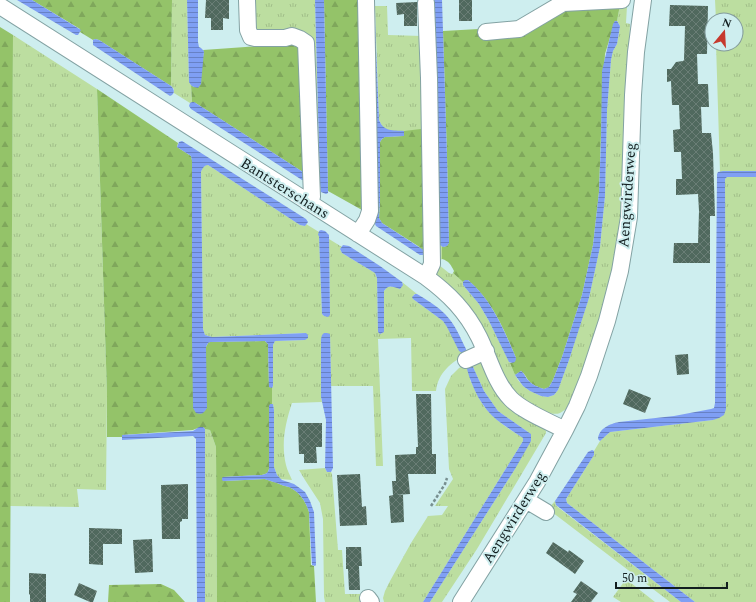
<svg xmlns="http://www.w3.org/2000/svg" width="756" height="602" viewBox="0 0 756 602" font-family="Spectral,serif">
  <defs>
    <pattern id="grass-tufts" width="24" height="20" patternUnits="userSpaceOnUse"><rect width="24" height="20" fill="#bcdea0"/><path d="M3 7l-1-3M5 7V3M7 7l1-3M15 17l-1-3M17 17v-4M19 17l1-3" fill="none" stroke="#a1be89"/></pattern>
    <pattern id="forest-firs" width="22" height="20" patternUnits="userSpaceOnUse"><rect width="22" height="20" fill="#94c369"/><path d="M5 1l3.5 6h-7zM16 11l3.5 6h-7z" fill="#7fa75b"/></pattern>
    <pattern id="water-rules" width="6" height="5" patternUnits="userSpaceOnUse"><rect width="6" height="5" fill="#7f9ff4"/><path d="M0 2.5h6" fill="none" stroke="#6781c5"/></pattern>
    <pattern id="building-cross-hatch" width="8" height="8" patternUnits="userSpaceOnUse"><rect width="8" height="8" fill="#50695e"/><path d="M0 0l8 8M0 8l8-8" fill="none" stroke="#6a7e76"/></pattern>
  </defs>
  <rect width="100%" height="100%" fill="#ceeeef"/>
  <!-- grass -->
  <path fill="url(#grass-tufts)" d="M172 0H187L189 82 191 85 192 102 190 103 174 93V89L171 86Z
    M252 0H315L320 186 315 184 310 46 257 33 253 28Z
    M715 0H756V171L720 172 716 44H736V20H716Z
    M620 5 627 6 626 23 630 24 623 189 620 226 616 258 592 349 569 405C567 408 564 411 560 413 548 418 525 400 515 394L434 277 435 261 440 245 442 246V259L439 261V265L449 273 452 274 453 273 463 282V285L479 304 489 321 510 363 515 375 518 380 523 386 530 391 541 396 548 397 554 395 558 390 569 360 580 325 589 298 600 247 605 196 607 110 611 60 613 51 617 44 620 26 617 21Z
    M375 6H387L388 35 422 36 429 128C417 130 391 136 382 126 382 126 380 121 379 120Z
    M13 35 97 89 107 394 106 490 77 489 79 507 10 506Z
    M206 165H208L300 225 305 226 306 224 319 232 322 314 324 316 330 315 329 239 342 247 340 249 342 253 375 273 377 278 378 331 380 334 384 332V291L387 287 403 285 402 282 417 294H414L413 299 443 321 466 352V355C451 362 438 373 436 391H412L411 338 378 339 383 466H376L373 386H331L330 335 321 397 322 402 292 403C285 424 281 444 286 465 287 470 290 475 292 480L280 479 277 475 274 467V410L273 404H272V388L273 386V345L275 341 305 340 306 333 212 337 205 335 203 329 201 172 202 168Z
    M727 177H756V602H695L567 503 566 499 594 455V451L600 441 610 432 713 420 726 409 725 179Z
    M475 360 482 362 542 427 546 431V433L477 549 442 602H430L515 469 528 432 498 411 484 391 473 367 470 380C475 390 480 402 487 410 497 422 511 430 523 438V441L423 602H384L383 598 385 591 390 581 411 543 428 516 442 515 448 506H435L453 479 449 469 445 389 451 376 459 368Z
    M205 429 210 430 216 447 217 602H205Z
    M325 468 327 472H331L332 474 338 550H342L345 594H361L363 602H325L324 597 323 519 320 503 305 480 299 470Z
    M555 501 556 505 559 508 681 602H670L548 509Z
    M626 579 655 602H621L613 597Z"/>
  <!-- forest -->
  <path fill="url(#forest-firs)" d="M32 0H172L171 86 99 40 95 39 93 40 80 32V29Z
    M324 0H368L375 168 362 210 328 191Z
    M620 5 617 21H615L605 54 602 106 599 192 593 245 582 295 562 357 553 380 549 387 544 389C538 387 532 385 528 380 526 377 525 374 521 371L515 375 510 363H512L516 358C506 334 496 310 479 291 476 287 472 284 468 280H466L463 282 453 273 454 271C451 265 449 261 442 259V246L443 247 447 246 449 242 447 156 443 31 532 26 569 8Z
    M0 27 13 35 10 602H0Z
    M299 43 306 174 194 102H192L191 85 194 87 203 57 204 52 203 50Z
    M97 89 178 143 177 147 191 156 192 160V338L206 347 208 343 210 342 262 341H265L268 344 269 387 272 388V404H270L269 469C268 473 266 474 262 475L223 477V481L265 479C269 480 272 482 277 483 281 485 285 486 289 487 300 492 306 502 309 512L311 565 314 566 316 602H217L216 447 210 430 205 429 203 427 195 429 193 430 122 435V437H107V394Z
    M429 128 426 253 418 246 382 223 379 218 380 200V142L382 139 385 137 403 136 404 131Z
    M161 584 174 590 185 602H108L109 585Z"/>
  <!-- water -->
  <path fill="url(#water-rules)" d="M17 0H32L81 30 78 35H76Z
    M187 0H198V42L199 47 201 48 204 51 201 84 198 88C193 87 191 86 189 82Z
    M315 0H324L328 190V193L326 194 321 192 320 184Z
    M368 0H374L379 120C384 132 393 130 404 131V136L385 137 382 139 380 142V200L379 218 382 223 425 251 423 255H420L376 226 374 222Z
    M432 0H442L447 156 449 243 447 246 443 247 440 245 438 158Z
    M615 21H617L620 26 617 44 613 51 611 60 607 110 605 196 602 226 600 247 589 298 569 360 558 390 554 395 548 397 541 396 530 391 523 386 515 375 521 371C525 374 525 377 528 380 532 385 538 387 544 389L549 387 553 380 562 357 582 295 593 245 599 192 601 140 602 71 613 24Z
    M95 39 99 40 171 86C174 89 175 92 172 95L170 96 93 45V40Z
    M192 102H194L306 174 304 180H302L191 109 189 106 190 103Z
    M182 141 306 219 308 222 305 226 300 225 208 165C204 165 202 169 201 172L203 329 205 335 212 337 306 333 308 335V338L305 340 275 341 273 345V386L272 388 269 387 268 344 265 341 210 342 208 343 206 347 207 408C204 413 202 415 196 413L193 408 192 338V161L191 156 177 147 179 142Z
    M723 171H756V177H727L725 179 726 409 724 415 719 418 713 420 610 432 600 441 598 439C599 428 610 424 619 422L674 416 711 409 714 408 715 403 717 174 718 172Z
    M321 230 325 231 329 235 330 315 328 317 324 316 322 314 319 236 318 235 319 231Z
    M343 245 349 246 380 266 402 282 403 285 400 289C392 287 389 284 384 291V332L380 334 378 332 377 278 375 273 342 253 340 249Z
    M465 280H468C492 300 504 330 516 358 516 362 514 364 509 362L489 321 479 304 463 285V282Z
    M415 294H417C427 300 437 306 445 314 455 324 460 337 466 349V352L462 353 459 351 447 327 443 321 413 299 412 297Z
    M324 333H327L330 334 333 468 331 472H327L325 468 326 420 321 397V339L322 335Z
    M468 366H470L473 367 484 391 498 411 528 432 531 434V441L515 469 430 602H423L523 441V438C514 432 505 426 497 420 482 408 472 388 467 369Z
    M270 404H273L274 410V467L277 475 282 480 294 484 301 489 305 492 310 501 314 512 316 565 315 566 312 565 309 512C306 502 300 492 289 487 285 486 281 485 277 483 272 482 269 480 264 479L223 481 222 480V478L223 477 262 475C266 474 268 473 269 469V406Z
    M199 427H203L205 429V602H197L196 439 193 436 122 440V435L193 431Z
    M592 450 594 451V455L566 499 567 503 695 602H681L556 505 555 501 588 452Z"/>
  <!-- building -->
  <path fill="url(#building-cross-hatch)" d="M206 0H229V19L223 18V30H211V18H205Z
    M459 0H472V21H459Z
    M417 2V26H404V14L397 15 396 3Z
    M670 5 708 6 707 54H697L698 84H708L709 107H701L702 133H711L713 153 715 216H710V263H673L674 243H698L699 211 698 194 676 195V179H682L681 152H674L673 130 680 129 679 105H672L671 81 667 82V69H671L676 62 683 61 684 60 685 26H669Z
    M688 354 689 374 677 375 675 355Z
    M629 389 651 398 645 413 623 404Z
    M416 394H431L432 454H436V474H408L410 494 396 495H403L404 522 391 523 389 496 393 495 392 481H396L395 455 416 454V447H418Z
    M298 423H322V447H316L317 463H304V454H299Z
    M360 474 362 507 366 506 367 525 340 526 337 475Z
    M188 484V519H182V521L180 522V539H162L161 485Z
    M89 528 122 529V544H103V565L89 564Z
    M152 539 153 572 135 573 133 540Z
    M553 542 568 552 569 550 584 561 575 574 546 553Z
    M346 547H361L362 566H359L360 590H349L348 569H346Z
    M29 573 46 574V602H30V595L29 594Z
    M581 581 598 593 591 602H571L577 594 573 592Z
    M79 583 97 591 93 602H90L74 595Z"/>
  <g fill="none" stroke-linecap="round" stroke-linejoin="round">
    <defs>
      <path id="minor" d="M247 0 248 30 251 37 255 38H285L292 36 300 39 306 43 312 197 307 202
        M426 3 429 78 432 264 426 277
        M0 6 426 277C449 294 466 311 479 337 489 357 495 383 511 399 524 412 548 421 565 430
        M486 32 519 29 563 3 622 0
        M358 234 367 220 370 211 366 0
        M466 360 486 351
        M526 500 546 512
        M368 598 371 602
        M461 602 537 482 565 430 577 406 589 376 607 321 620 271 629 217 633 95 636 52 643 0"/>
    </defs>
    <!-- minor casing -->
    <use href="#minor" stroke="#83a2a3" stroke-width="18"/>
    <!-- path -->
    <path stroke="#778e8f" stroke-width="2.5" stroke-dasharray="3 2" stroke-linecap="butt" d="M431 506 445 484 447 478"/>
    <!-- minor -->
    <use href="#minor" stroke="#fff" stroke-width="16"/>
  </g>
  <g text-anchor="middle" stroke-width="4" stroke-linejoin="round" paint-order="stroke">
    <!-- street labels -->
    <g font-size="15" fill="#121e1f" stroke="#ceeeef">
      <text transform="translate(285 188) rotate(32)" y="5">Bantsterschans</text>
      <text transform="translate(627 195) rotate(-86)" y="5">Aengwirderweg</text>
      <text transform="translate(514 517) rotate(-58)" y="5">Aengwirderweg</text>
    </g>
  </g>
  <!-- north arrow -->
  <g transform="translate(724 32) rotate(18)"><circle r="19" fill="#ceeeef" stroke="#839b9c"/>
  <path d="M0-3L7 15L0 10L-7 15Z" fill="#c6392d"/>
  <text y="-6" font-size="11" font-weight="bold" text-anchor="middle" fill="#121e1f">N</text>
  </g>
  <!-- scale -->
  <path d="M616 582v6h111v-6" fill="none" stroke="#121e1f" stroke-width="2"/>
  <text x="622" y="582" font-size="12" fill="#121e1f" stroke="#ceeeef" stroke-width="3" paint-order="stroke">50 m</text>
</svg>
